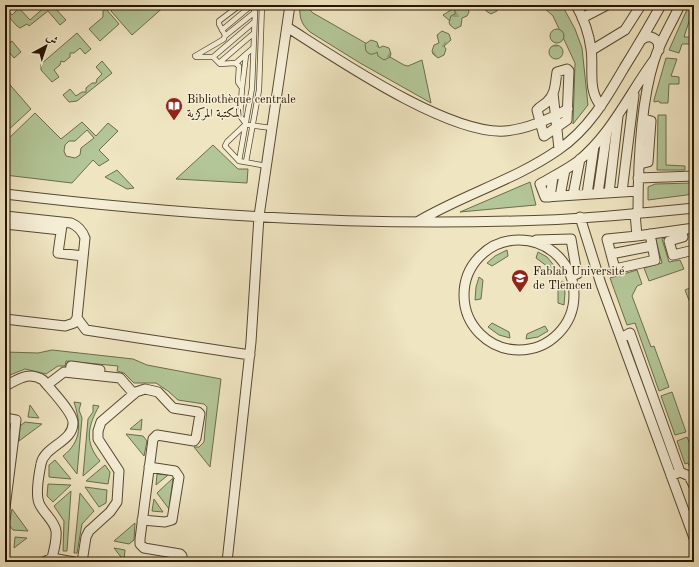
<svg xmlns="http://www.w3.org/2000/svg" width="699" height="567" viewBox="0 0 699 567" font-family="'Old Standard TT',Amiri,serif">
  <defs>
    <pattern id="forest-firs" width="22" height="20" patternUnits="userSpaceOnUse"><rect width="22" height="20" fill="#b3c697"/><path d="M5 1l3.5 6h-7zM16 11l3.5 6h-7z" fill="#9aa980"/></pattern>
  </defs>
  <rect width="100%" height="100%" fill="#efe5c1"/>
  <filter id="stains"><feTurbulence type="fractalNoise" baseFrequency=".005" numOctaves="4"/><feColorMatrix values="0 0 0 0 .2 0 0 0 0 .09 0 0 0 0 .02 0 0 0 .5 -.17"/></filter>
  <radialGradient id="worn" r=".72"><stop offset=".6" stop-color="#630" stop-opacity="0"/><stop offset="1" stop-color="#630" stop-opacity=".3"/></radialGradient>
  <!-- green -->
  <path fill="#b3c697" stroke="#6c6d4c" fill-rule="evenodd" d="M47 5H52L66 20 60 25 48 11 29 26 27 24 20 28 17 26 7 15 10 13 12 15 19 8 30 20Z
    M117 5H166L132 35 111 11Z
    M300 5H305L313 13 404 65 408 66 422 60 431 103 360 63 310 32C301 24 299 17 300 5Z
    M459 5H466L450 21 443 15Z
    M541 5H562L575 29 582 48 588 105 573 124 575 63 553 16Z
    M689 5 694 6 684 37H694V44H682L679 53 669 50Z
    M106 9 119 24 100 41 89 29 103 17V11Z
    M77 33 91 49 85 54 80 48 74 53H70V57L64 62 61 61 60 65 54 70 59 77 52 82 41 70V64Z
    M12 41 21 52 14 58 5 47Z
    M666 58 677 59 671 76 679 77V84H669L668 103H660L659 101 654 102V100Z
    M102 61 112 73 77 101 69 102 63 95 70 89 76 96 82 92H86V88L92 83H96L97 79 102 74 96 67Z
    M5 79 31 109 5 133Z
    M35 113 61 139 82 122 96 136 108 123 118 131 99 150 109 160 99 166 93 160 72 183 5 175V142ZM87 130 94 138 81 148 80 155 75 158 66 156 64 151 65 145 69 141H75Z
    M658 115H666V165L685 166V170H657Z
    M213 145 238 169H248L247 183 176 179Z
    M117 170 134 188 127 189 105 177Z
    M530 182 536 205 460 212Z
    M694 183V194L648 200V187L655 184Z
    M676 235 662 239 669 262 680 260 684 269 649 281 644 268 662 263 655 237Z
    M507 250 508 256 492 266 487 263 495 256Z
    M538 252 547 257 556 268 551 269 536 258Z
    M637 270 642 284 637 286 632 296 651 347 654 346 669 387 659 391 635 323 627 325 610 278Z
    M479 277 483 280 481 299 475 300 476 287Z
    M563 281 565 293 564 305 558 303V284Z
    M694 286V313L685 290Z
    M492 323 509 332 510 338 499 335 488 327Z
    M545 326 548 331 538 337 526 339 527 334Z
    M52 350 133 359 147 365 221 379 210 467 194 447H199L204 442 207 407 204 404 178 400 168 391 156 383H134L124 373 117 371 118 366 66 361 65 366H58L46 374 25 369 5 377V352L38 353Z
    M672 392 686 432 675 435 661 396Z
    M74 402 81 403 79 410 82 418 77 474 63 456C82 441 81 424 74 402Z
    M30 405 39 418 28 417Z
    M93 405 99 406C88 426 84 442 100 461L83 476 88 419 93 412Z
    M142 419 141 430 130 429Z
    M25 422 42 424 19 441 20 426Z
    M126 434 143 436 147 441 144 456Z
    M687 437 694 454V478L688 463 685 464 677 441Z
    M55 460 71 479 49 477V465Z
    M105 465 110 472 108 484 86 481Z
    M157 474 168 475 156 485Z
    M173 478 169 509 157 493Z
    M48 484 71 485 53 502 47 496Z
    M85 487 107 490 106 503 99 507Z
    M71 491 67 551H63L64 521 54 506Z
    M80 493 94 511 82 524 77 553H74Z
    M154 499 163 512 152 511Z
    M12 509 28 531 13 530 9 525Z
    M135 523 134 540 129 544 114 541Z
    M15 537 27 538 14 548Z
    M114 548 125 550 124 561Z"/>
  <!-- forest -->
  <path fill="url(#forest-firs)" stroke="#6c6d4c" d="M457 5 467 6 469 12 467 16 462 18 461 26 455 29 450 25 449 22 451 16 455 14V8Z
    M485 5H512L505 9 499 5 497 11 491 14 486 11Z
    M550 36a7 7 0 1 1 14 0a7 7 0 1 1-14 0Z
    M442 31 449 34 451 40 444 46 446 49 444 55 438 58 433 54 432 51 434 45 439 43 437 35Z
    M371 40 377 42 379 48 383 46 389 48 391 54 390 57 384 60 378 56 377 52C373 55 369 55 366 51L365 44Z
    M549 52a7 7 0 1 1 14 0a7 7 0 1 1-14 0Z"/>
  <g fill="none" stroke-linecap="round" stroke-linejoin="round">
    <defs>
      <path id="service" d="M240 5 219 21V24L225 35 224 39 195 56 196 57H213L220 64 235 63 239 66 238 82 242 88 240 116 246 124 227 142 225 146 239 161 267 166
        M222 30 252 5
        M225 36 255 12
        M213 57 254 22
        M219 63 254 33
        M236 63 253 48
        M242 88 246 55
        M249 125 272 128
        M239 161 252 88 255 12 252 5
        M246 162 259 90 262 5"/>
      <path id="minor" d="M576 5C584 19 589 34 591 49 594 68 587 90 601 106
        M582 18 607 5
        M287 27C336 58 448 135 505 131 528 129 548 120 568 109
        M641 40C648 35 653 36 658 42L659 50
        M592 50 625 30 641 5
        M567 69 569 71 567 120 544 136 537 110C540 106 544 105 547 102 556 93 555 84 557 72Z
        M553 93 559 149
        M640 164 648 162 651 121 644 119
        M638 178 694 176
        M638 191 545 197 540 184C552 177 566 170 577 162 611 135 629 94 654 60
        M622 192 634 95
        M598 193 607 131
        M609 193 618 116
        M5 194C173 214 345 226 514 221 574 220 634 214 694 208
        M587 194 594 146
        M573 195 580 159
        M560 196 565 170
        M550 197 553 177
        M635 213 637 236 694 228
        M638 213C638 167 640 105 654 61 660 41 672 23 680 5
        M5 216 71 223C78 226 82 230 85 238L77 318 74 323 65 326 5 319
        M580 217 601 284 694 538
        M417 222C462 195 515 180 558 150 588 130 606 99 624 68 637 47 649 27 661 5
        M5 224 61 230
        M62 225 58 253 83 256
        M681 230 683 237 669 241 673 255 694 250
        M637 236 607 239 615 269 655 260 650 234
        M464 295a55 55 0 1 1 110 0a55 55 0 1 1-110 0Z
        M536 240 571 239 577 274 571 276
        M611 254 652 246
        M77 318 86 330 250 355
        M621 338 630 333 680 472 671 476
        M70 372 71 366 100 370
        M47 385 64 372 120 378 134 394
        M5 386C19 379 28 371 43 380 50 389 72 411 73 422 74 442 44 446 41 464 39 474 35 493 39 503 43 513 55 521 56 531 57 540 54 550 52 558
        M5 418 16 420 5 508
        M680 472 689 476 694 486
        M142 520 165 522 172 520 179 477 175 471 149 467
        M44 562 52 558 74 562
        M82 562 86 537 89 531 110 512 117 502 119 471 98 439V431L101 422 136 392 145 389 158 392 173 408 198 412 200 414 196 438 194 441 157 435 153 439 140 539V544L144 548 180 554 182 556V562
        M227 562 251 342 259 216 290 5"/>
    </defs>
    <!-- service casing -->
    <use href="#service" stroke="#584831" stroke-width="6"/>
    <!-- minor casing -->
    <use href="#minor" stroke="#584831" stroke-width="11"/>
    <!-- service -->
    <use href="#service" stroke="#f5eed7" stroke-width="4.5"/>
    <!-- minor -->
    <use href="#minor" stroke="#f5eed7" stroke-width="9"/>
  </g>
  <!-- icons -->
  <defs>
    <symbol id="library-pin" viewBox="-11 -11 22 30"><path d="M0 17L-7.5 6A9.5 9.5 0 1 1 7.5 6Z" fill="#8f2418" stroke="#f5eed7"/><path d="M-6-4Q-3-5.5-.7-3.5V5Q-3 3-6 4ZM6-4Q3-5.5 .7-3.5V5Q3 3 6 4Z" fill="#fff"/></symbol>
    <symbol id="university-pin" viewBox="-11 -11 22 30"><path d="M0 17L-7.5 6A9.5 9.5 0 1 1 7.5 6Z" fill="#8f2418" stroke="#f5eed7"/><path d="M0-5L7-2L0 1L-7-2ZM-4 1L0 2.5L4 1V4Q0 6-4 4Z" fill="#fff"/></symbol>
  </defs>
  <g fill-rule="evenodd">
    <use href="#library-pin" x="164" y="96" width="20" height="27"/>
    <use href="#university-pin" x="510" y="268" width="20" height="27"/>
  </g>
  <g text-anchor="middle" stroke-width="3" stroke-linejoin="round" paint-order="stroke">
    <!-- poi labels -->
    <g font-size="12" fill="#261401" stroke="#f5eed7" text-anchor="start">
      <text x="187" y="103">Bibliothèque centrale<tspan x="187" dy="14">المكتبة المركزية</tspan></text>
      <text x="533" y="275">Fablab Université<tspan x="533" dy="14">de Tlemcen</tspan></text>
    </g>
  </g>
  <!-- margin -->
  <rect width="699" height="567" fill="none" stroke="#efe5c1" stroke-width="20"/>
  <rect x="6" y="6" width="687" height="555" fill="none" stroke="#261401" stroke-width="2"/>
  <rect x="10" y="10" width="679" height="547" fill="none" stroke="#261401"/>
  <!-- north arrow -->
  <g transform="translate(46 46) rotate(40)" stroke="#f5eed7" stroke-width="3" paint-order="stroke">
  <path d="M0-3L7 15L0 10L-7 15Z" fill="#261401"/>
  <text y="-6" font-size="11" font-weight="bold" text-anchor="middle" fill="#261401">ش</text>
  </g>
  <rect width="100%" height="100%" filter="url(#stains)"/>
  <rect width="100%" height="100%" fill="url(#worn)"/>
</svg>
